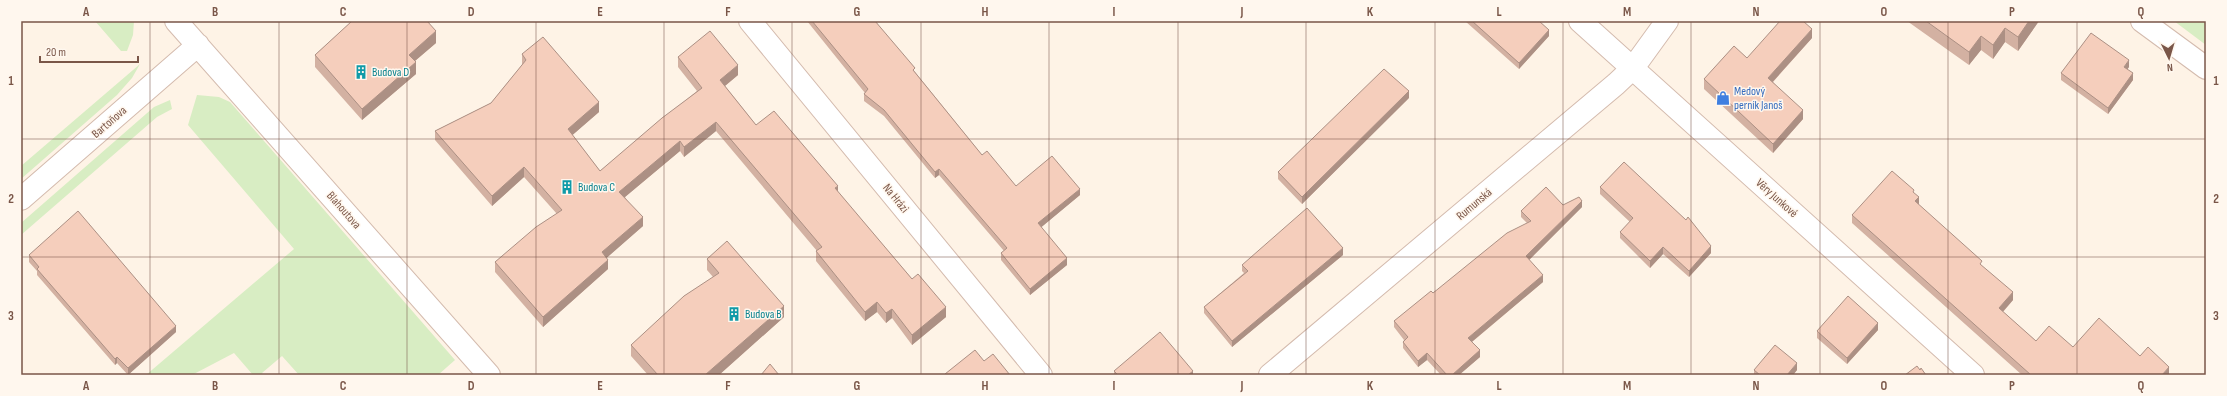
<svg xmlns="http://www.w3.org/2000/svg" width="2227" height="396" viewBox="0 0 2227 396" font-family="'Sofia Sans Condensed',sans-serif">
  <rect width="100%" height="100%" fill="#fef3e6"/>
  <!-- grass -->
  <path fill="#d8edc3" d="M95 21H134L133 35 127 51H121Z
    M2174 21H2206V45Z
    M140 64 132 78 117 95 21 179V166Z
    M197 95 219 97 230 102 455 360 438 375H299L282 356 262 373 263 375H253L234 353 192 375H146L294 249 188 125Z
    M170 100 172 109 157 117 21 235V223L154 107Z"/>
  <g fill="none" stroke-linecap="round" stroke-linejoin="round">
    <defs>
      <path id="minor" d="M176 21 489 375
        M750 21 1041 375
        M1580 21 1973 375
        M2142 21 2206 68
        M21 199 198 45
        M1270 375 1616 84 1633 68 1667 21"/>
    </defs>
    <!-- minor casing -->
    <use href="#minor" stroke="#d4bbae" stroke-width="24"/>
    <!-- minor -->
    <use href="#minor" stroke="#fff" stroke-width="22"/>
  </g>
  <!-- wall -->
  <path fill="#d3b1a2" d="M351 21H427L436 43 415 61 416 74 362 120 315 67V55L351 22Z
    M807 21H875L915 72 982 155 1016 186 1080 195 1041 227 1067 265 1030 295 1001 260V253L1004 251 939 175 935 178 884 116 864 101V94L865 93Z
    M1465 21H1539L1549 36 1519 69Z
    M1907 21H2039L2018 51 2005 42 1993 59 1981 50 1969 65Z
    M1812 38 1773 82 1803 119 1773 153 1704 89V79L1747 58Z
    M522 54 599 112 572 135 600 171 697 91 678 67V57L738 75 725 86 756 125 838 192 912 279 946 317 912 345 892 318 886 323 877 312 865 321 816 261V251H817L716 131 684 157 680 151 625 197 643 226 606 258 608 269 543 327 495 272V262L557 214 524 177 492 206 435 140V131L491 103 522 65Z
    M2129 67 2127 69 2133 80 2108 114 2061 80V73Z
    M1409 98 1302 204 1278 179V172Z
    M2206 179V193L2205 192V180Z
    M1600 187 1711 253 1689 277 1663 254 1650 268 1620 238V232L1630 222 1600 194Z
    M1914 193 1919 205 1982 266 2013 300 2003 312 2036 341 2073 347 2140 356 2169 375H2022L1852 223V215Z
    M1563 205 1582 207 1529 260 1543 282 1472 342 1480 357 1459 375H1441L1427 360 1418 367 1403 348V342L1404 340 1394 327V321L1433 293 1527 223 1521 217V211Z
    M29 255 176 332 128 375 117 363 115 365 37 275V271L29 262Z
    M1343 255 1232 347 1204 313V307L1244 273 1242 271V265Z
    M707 259 784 317 719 375H648L631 356V345L713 277 707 270Z
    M1878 330 1847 364 1817 338V331Z
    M1754 370H1797L1793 375H1754Z
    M1114 371 1193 375H1114Z"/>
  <!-- shaded-wall -->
  <path fill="#ac9084" d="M2029 21H2039L2018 51V37Z
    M2005 28V42L1993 59V45Z
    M1812 29V38L1768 87V78Z
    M1549 30V36L1519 69V63Z
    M436 31V43L409 66V55Z
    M1981 36V50L1969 65V52Z
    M2129 60V67L2124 74V67Z
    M416 62V74L362 120V109Z
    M738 65V75L720 90V80Z
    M2133 73V80L2108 114V108Z
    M1409 91V98L1302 204V197Z
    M599 102V112L568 139V129Z
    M1803 110V119L1773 153V144Z
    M716 122V131L684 157V147Z
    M680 141V151L619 202V192Z
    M524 167V177L492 206V196Z
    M939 169V175L935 178V172Z
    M838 186V196L835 188Z
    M1080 189V195L1038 230V223Z
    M1919 197V205L1915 201Z
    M1582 201V207L1526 263V256Z
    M643 217V226L602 262V252Z
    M1711 246V253L1689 277V271Z
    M1663 247V254L1650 268V261Z
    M1343 248V255L1232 347V341Z
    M1067 258V265L1030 295V289Z
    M608 260V269L543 327V317Z
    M1543 275V282L1468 345V338Z
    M2013 292V300L1999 316V308Z
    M877 302V312L865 321V312Z
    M784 306V317L719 375H705Z
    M946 307V317L912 345V335Z
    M892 309V318L886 323V313Z
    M1878 323V330L1847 364V358Z
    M176 326V332L128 375V368Z
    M1480 350V357L1459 375H1452Z
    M1427 353V360L1418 367V361Z
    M117 357V363L115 365V359Z
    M1797 363V370L1793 375H1787Z
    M2169 367V375H2162Z
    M1193 371V375H1188Z"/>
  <!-- building -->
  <path fill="#f5cebc" stroke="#ac9084" d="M352 21H427L436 31 409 55 416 62 362 109 315 55Z
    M812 21H875L915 68 913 70 982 155 987 151 1016 186 1052 156 1080 189 1038 223 1067 258 1030 289 1001 253 1007 248 939 169 935 172 884 110 864 94 868 89Z
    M1472 21H1539L1549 30 1519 63Z
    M1780 21H1803L1812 29 1768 78 1803 110 1773 144 1704 79 1734 46 1747 58Z
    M1926 21H2029L2018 37 2005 28 1993 45 1981 36 1969 52Z
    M710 31 738 65 720 80 756 125 774 111 838 186 835 188 912 279 918 274 946 307 912 335 892 309 886 313 877 302 865 312 816 251 822 247 716 122 684 147 680 141 619 192 643 217 602 252 608 260 543 317 495 262 536 227 562 210 524 167 492 196 435 131 491 103 526 60 522 54 543 37 599 102 568 129 600 171 662 118 702 88 678 57Z
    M2091 33 2129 60 2124 67 2133 73 2108 108 2061 73Z
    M1384 69 1409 91 1302 197 1278 172Z
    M1624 162 1686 220 1688 217 1711 246 1689 271 1663 247 1650 261 1620 232 1633 218 1600 187Z
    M1892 171 1914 190 1913 192 1919 197 1915 201 1982 261 1980 264 2013 292 1999 308 2036 341 2049 326 2073 347 2099 318 2140 356 2148 347 2169 367 2162 375H2031L1852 215Z
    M1546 187 1563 205 1579 197 1582 201 1526 256 1543 275 1468 338 1480 350 1452 375H1447L1427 353 1418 361 1403 342 1408 337 1394 321 1431 291 1433 293 1507 233 1531 221 1521 211Z
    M1307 208 1343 248 1232 341 1204 307 1248 271 1242 265Z
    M78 211 176 326 128 368 117 357 115 359 37 269 39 267 29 255Z
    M727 241 784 306 705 375H658L631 345 684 296 719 273 707 259Z
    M1848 296 1878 323 1847 358 1817 331Z
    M1160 332 1193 371 1188 375H1118L1114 371Z
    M1775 345 1797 363 1787 375H1760L1754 370Z
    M975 350 984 361 993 354 1010 375H946L945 374Z
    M770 364 779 375H761Z
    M1917 366 1920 370 1921 368 1926 375H1905Z"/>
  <!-- grid -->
  <path fill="none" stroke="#7a5648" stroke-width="1" stroke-opacity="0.55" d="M150 21V375M279 21V375M407 21V375M536 21V375M664 21V375M792 21V375M921 21V375M1049 21V375M1178 21V375M1306 21V375M1435 21V375M1563 21V375M1691 21V375M1820 21V375M1948 21V375M2077 21V375M21 139H2206M21 257H2206"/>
  <!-- icons -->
  <defs>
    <symbol id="building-bare" viewBox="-9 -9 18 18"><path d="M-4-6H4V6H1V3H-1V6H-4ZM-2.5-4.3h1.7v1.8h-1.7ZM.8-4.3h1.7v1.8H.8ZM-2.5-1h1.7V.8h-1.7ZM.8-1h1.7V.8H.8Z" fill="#0f9aa8" stroke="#fff7ee" stroke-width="2.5" paint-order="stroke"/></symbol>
    <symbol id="shop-bare" viewBox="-9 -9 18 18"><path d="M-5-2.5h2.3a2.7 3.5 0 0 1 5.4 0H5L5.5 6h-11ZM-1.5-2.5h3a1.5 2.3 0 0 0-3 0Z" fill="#3f7fe0" stroke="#fff7ee" stroke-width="2.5" paint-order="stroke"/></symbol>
  </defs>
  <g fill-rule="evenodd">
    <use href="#building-bare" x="351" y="62" width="20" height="20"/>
    <use href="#shop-bare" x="1713" y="88" width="20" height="20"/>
    <use href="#building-bare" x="557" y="177" width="20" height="20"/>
    <use href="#building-bare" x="724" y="304" width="20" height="20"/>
  </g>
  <g text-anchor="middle" stroke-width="3" stroke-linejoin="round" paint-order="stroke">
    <!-- culture labels -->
    <g font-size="12" fill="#0d838f" stroke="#fff7ee" text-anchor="start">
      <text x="372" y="76">Budova D</text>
      <text x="578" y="191">Budova C</text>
      <text x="745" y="318">Budova B</text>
    </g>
    <!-- shop labels -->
    <g font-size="12" fill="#366cbe" stroke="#fff7ee" text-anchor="start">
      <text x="1734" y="95">Medový<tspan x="1734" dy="14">perník Janoš</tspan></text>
    </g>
    <!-- street labels -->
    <g font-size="12" fill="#7a5648" stroke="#fff7ee">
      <text transform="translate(109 122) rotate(-41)" y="4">Bartoňova</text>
      <text transform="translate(896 198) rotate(51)" y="4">Na Hrázi</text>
      <text transform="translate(1777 198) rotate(42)" y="4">Věry Junkové</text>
      <text transform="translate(1474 204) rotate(-40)" y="4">Rumunská</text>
      <text transform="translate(344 210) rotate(49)" y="4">Blahoutova</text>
    </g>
  </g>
  <!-- border -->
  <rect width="2227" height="396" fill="none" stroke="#fff7ee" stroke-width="44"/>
  <!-- north arrow -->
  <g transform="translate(2169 58) rotate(175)" stroke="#fff7ee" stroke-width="3" paint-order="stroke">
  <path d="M0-3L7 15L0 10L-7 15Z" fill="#7a5648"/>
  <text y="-6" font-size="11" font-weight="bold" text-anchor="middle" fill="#7a5648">N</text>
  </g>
  <!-- scale -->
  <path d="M40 56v6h98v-6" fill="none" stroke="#7a5648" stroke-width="2"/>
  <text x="46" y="56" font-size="12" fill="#7a5648" stroke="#fff7ee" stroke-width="3" paint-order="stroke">20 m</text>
  <rect x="22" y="22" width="2183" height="352" fill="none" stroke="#7a5648" stroke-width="1.5"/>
  <g font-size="13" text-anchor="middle" font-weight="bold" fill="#7a5648">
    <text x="86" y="16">A</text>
    <text x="215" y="16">B</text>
    <text x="343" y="16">C</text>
    <text x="471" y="16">D</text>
    <text x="600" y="16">E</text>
    <text x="728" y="16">F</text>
    <text x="857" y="16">G</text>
    <text x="985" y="16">H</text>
    <text x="1114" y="16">I</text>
    <text x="1242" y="16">J</text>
    <text x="1370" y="16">K</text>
    <text x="1499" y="16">L</text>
    <text x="1627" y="16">M</text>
    <text x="1756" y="16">N</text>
    <text x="1884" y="16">O</text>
    <text x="2012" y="16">P</text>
    <text x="2141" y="16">Q</text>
    <text x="11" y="85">1</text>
    <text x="2216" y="85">1</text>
    <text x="11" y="203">2</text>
    <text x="2216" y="203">2</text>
    <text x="11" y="320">3</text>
    <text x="2216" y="320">3</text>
    <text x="86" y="390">A</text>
    <text x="215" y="390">B</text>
    <text x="343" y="390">C</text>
    <text x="471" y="390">D</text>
    <text x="600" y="390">E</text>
    <text x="728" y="390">F</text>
    <text x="857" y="390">G</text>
    <text x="985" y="390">H</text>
    <text x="1114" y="390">I</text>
    <text x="1242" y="390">J</text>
    <text x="1370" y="390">K</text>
    <text x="1499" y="390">L</text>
    <text x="1627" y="390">M</text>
    <text x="1756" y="390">N</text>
    <text x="1884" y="390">O</text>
    <text x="2012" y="390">P</text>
    <text x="2141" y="390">Q</text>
  </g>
</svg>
